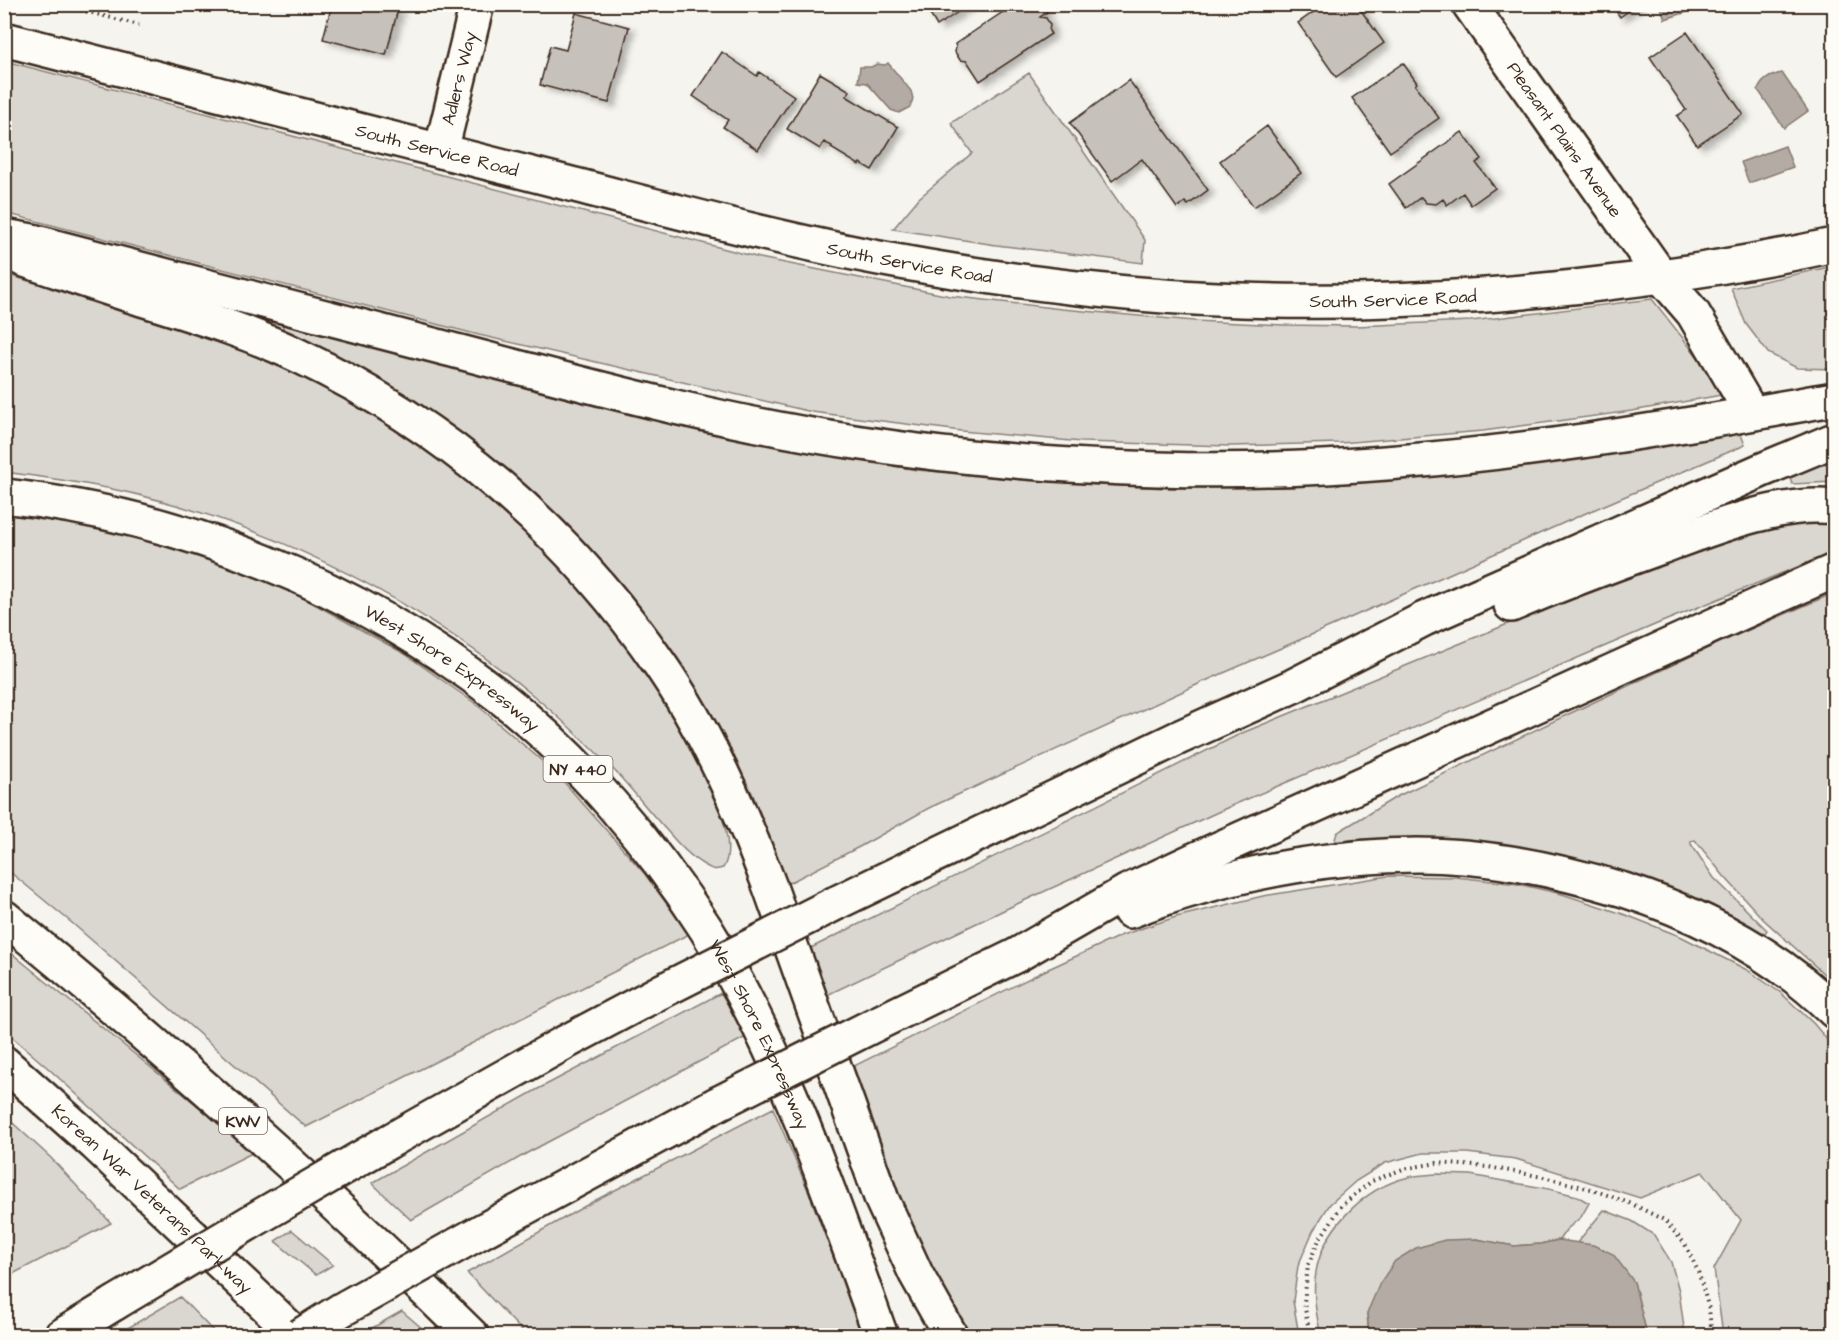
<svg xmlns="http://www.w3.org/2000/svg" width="1839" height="1340" viewBox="0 0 1839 1340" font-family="'Architects Daughter',sans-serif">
  <defs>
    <filter id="shadow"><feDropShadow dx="6" dy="4" stdDeviation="3" flood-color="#0004"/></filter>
  </defs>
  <rect width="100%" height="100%" fill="#f5f4ee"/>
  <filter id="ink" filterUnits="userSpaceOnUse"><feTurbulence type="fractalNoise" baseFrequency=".0167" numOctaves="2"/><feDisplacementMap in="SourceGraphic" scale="12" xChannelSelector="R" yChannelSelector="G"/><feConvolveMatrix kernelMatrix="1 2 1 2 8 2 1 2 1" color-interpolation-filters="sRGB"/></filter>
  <g filter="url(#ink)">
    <!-- green -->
    <path fill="#dad6d0" stroke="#8a8077" stroke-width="1.5" d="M5 61 760 258 950 296 1062 309 1194 321 1284 325 1356 326 1471 321 1652 299 1727 394 1632 411 1483 431 1340 443 1231 446 1082 442 961 431 812 412 479 335 5 213Z
      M1029 73 1145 240 1143 263 996 245 893 229 919 198 972 153 951 123Z
      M1834 266V369L1797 368 1768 353 1746 324 1731 288Z
      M5 274C49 287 94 300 138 314 183 327 227 340 270 359 448 440 596 575 690 747 704 773 741 840 723 868 718 869 714 871 710 868 694 861 680 846 669 833 648 811 630 786 609 765 585 742 561 718 535 697 423 603 281 530 139 495 94 484 49 478 5 472Z
      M286 324 738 438 917 470 1101 485 1168 488 1287 487 1460 472 1739 429 1745 445 1586 513 1334 625 1203 682 929 808 861 846 785 885 753 795 724 741 526 489 476 445 406 399 286 332 283 328V326Z
      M1834 455V482L1792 484 1789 475Z
      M4 514 38 517 129 535 227 566 298 595 405 654 476 704 556 773 644 873 689 934 306 1127 72 923 5 868Z
      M1834 521V552L1657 624 1231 806 1006 909 823 997 807 950 1242 733 1593 589 1667 561 1769 525Z
      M1834 593V983L1763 919 1723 875 1695 840 1691 841V844L1714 878 1767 930 1762 937 1432 839H1368L1341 842H1336L1335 839 1337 833 1343 829 1398 796 1556 720 1723 641Z
      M1388 876 1456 877 1518 884 1562 894 1626 915 1682 937 1747 970 1781 993 1814 1024 1834 1048V1335H1723L1714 1269 1741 1220 1703 1172 1640 1198 1516 1159 1467 1153H1423L1385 1163 1356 1181 1330 1204 1313 1231 1298 1266 1293 1301 1299 1335H972C916 1253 884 1160 850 1068L1044 971 1122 935 1176 917 1263 896Z
      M4 947 254 1152 180 1189 49 1069 5 1031Z
      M721 993 748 1036 529 1152 411 1220 372 1183 538 1089Z
      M773 1108 807 1188 863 1335H526L467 1273 594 1201Z
      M4 1115 51 1158 111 1223 5 1278Z
      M1437 1174 1470 1175 1549 1189 1577 1196 1589 1203 1581 1217 1566 1230 1559 1240 1540 1244 1514 1246 1476 1239 1367 1313 1369 1335 1321 1336C1317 1317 1313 1299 1315 1280 1319 1232 1362 1188 1409 1177 1418 1175 1428 1175 1437 1174Z
      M1604 1210 1632 1221 1654 1235 1671 1262 1679 1291 1685 1335H1647L1634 1282 1576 1244Z
      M292 1230 333 1265 316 1275 275 1241Z
      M180 1297 215 1333 212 1336 116 1335Z
      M402 1311 430 1335H360Z"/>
    <!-- water -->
    <path fill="#b4aca4" stroke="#84786e" stroke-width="1.5" d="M1660 5V4L1709 5 1665 19Z
      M888 63 911 91 913 99 910 107 899 113 891 110 867 83 858 82 860 67H871L877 64 885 65Z
      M1782 73 1808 111 1784 128 1758 90C1762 79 1771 75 1782 73Z
      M1785 146 1793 167 1749 183 1741 162Z
      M1476 1239 1514 1246 1540 1244 1559 1240 1593 1245 1613 1254 1634 1282 1647 1335H1369L1367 1313 1380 1283 1395 1261 1416 1248 1445 1240Z"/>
    <!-- building -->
    <path fill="#c7c1bb" stroke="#3b2a1e" stroke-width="1.5" filter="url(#shadow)" d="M332 4H393L392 8 398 9 386 55 323 39Z
      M970 4 937 26 925 6 917 4Z
      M1015 4H1041L1047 12 1040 17 1046 18 1050 25 1049 31 1051 34 980 81 967 61 960 60 955 52 956 47 955 44Z
      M1325 4H1360L1363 8 1360 9 1384 43 1336 77 1298 23Z
      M1611 4H1638L1620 17Z
      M576 13 629 27 609 103 540 85 550 46 566 50Z
      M1687 32 1743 114 1697 145 1677 116 1686 110 1650 57Z
      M722 52 757 76 759 72 794 96 758 150 723 127 728 120 693 96Z
      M1403 63 1417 83 1415 85 1439 118 1390 152 1352 98Z
      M820 73 850 91 846 96 898 127 872 170 860 163 859 165 831 148 832 146 824 142 820 149 787 129Z
      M1129 80 1208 190 1188 205 1185 202 1177 208 1142 159 1112 181 1070 123Z
      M1267 126 1301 173 1254 207 1220 161Z
      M1462 132 1482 159 1476 163 1495 188 1471 205 1463 193 1447 205 1443 199 1436 204 1426 203 1421 197 1406 208 1389 184Z"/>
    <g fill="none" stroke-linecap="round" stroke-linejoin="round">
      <defs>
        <g id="minor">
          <path id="s1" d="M1469 4 1661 276 1693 313 1751 412"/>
          <path id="s2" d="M4 39C192 87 379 136 567 183 676 211 785 241 895 261 972 275 1049 286 1127 293 1359 314 1607 294 1834 245"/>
          <path id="s3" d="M441 151 477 4"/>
        </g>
        <g id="highway">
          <path d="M4 236 32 241C165 276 299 310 433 345 572 381 712 421 855 442 955 458 1056 466 1158 469 1323 474 1490 457 1653 430 1714 421 1774 409 1834 399"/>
          <path d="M22 259C61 272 100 286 139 298 193 315 247 331 299 356 445 425 570 533 661 666 708 734 741 811 770 887L882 1200 916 1274 951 1336"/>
          <path id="s4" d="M4 496C184 516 357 586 499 696 577 757 653 846 706 929 784 1055 831 1197 881 1336"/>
          <path d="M1511 605C1560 584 1611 565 1661 547 1710 529 1782 500 1834 507"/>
          <path d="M836 903 1180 737 1293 686 1424 619 1762 470 1834 440"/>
          <path d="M1130 911C1229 872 1358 848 1464 857 1519 862 1571 874 1624 890 1702 915 1775 953 1834 1011"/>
          <path d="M4 917C166 1050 323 1189 472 1336"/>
          <path d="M878 1023 1017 955 1126 892 1194 860 1834 571"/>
          <path id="s5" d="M4 1063 95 1144 298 1336"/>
          <path d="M388 1142 564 1043 662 991"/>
          <path d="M482 1231 717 1104"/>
          <path d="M61 1336 115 1303"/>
        </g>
      </defs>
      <!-- minor casing -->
      <use href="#minor" stroke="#3b2a1e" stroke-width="38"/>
      <!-- highway casing -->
      <use href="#highway" stroke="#3b2a1e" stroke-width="38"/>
      <!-- path -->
      <path stroke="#3b2a1e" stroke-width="4" stroke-dasharray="1.5 4.5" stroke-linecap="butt" d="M57 4 139 25
        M1310 1336 1304 1303 1308 1265 1319 1240 1342 1205 1372 1181 1403 1169 1437 1163 1488 1167 1543 1177 1591 1189 1632 1204 1664 1220 1685 1244 1698 1271 1709 1309 1712 1336"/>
      <!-- minor -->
      <use href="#minor" stroke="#fdfcf7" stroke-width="33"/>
      <!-- highway -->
      <use href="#highway" stroke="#fdfcf7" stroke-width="33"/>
      <defs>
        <path id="highway-bridge" d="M662 991 836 903
          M717 1104 878 1023
          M115 1303 259 1217 388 1142
          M300 1336 341 1310 482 1231"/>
      </defs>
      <!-- highway-bridge casing -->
      <use href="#highway-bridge" stroke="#3b2a1e" stroke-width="38" stroke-linecap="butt"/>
      <!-- highway-bridge -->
      <use href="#highway-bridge" stroke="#fdfcf7" stroke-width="33"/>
    </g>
  </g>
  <g text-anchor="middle" stroke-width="5" stroke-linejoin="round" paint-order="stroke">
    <!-- shield labels -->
    <g fill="#fdfcf7" stroke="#75695f" stroke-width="1.5">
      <rect x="543.5" y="756" width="69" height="26" rx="4.5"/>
      <rect x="219" y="1108" width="48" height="26" rx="4.5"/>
    </g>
    <g font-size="16" font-weight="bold" fill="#3b2a1e">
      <text x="578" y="775">NY 440</text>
      <text x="243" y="1127">KWV</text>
    </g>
    <!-- street labels -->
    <g font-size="18" fill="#3b2a1e" stroke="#fdfcf7">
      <text dy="6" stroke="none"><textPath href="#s3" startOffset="75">Adlers Way</textPath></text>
      <text dy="6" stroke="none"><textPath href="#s1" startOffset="166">Pleasant Plains Avenue</textPath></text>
      <text dy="6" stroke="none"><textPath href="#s2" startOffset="447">South Service Road</textPath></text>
      <text dy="6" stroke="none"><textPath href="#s2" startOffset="933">South Service Road</textPath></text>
      <text dy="6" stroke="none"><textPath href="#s2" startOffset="1419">South Service Road</textPath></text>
      <text dy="6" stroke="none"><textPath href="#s4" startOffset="486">West Shore Expressway</textPath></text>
      <text dy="6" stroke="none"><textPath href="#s4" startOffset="972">West Shore Expressway</textPath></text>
      <text dy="6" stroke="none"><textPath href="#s5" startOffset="201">Korean War Veterans Parkway</textPath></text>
    </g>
  </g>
  <!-- margin -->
  <rect width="1839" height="1340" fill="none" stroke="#fdfcf7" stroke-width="24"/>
  <rect x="12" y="12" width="1815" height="1316" fill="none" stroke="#3b2a1e" stroke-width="2" filter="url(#ink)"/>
</svg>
